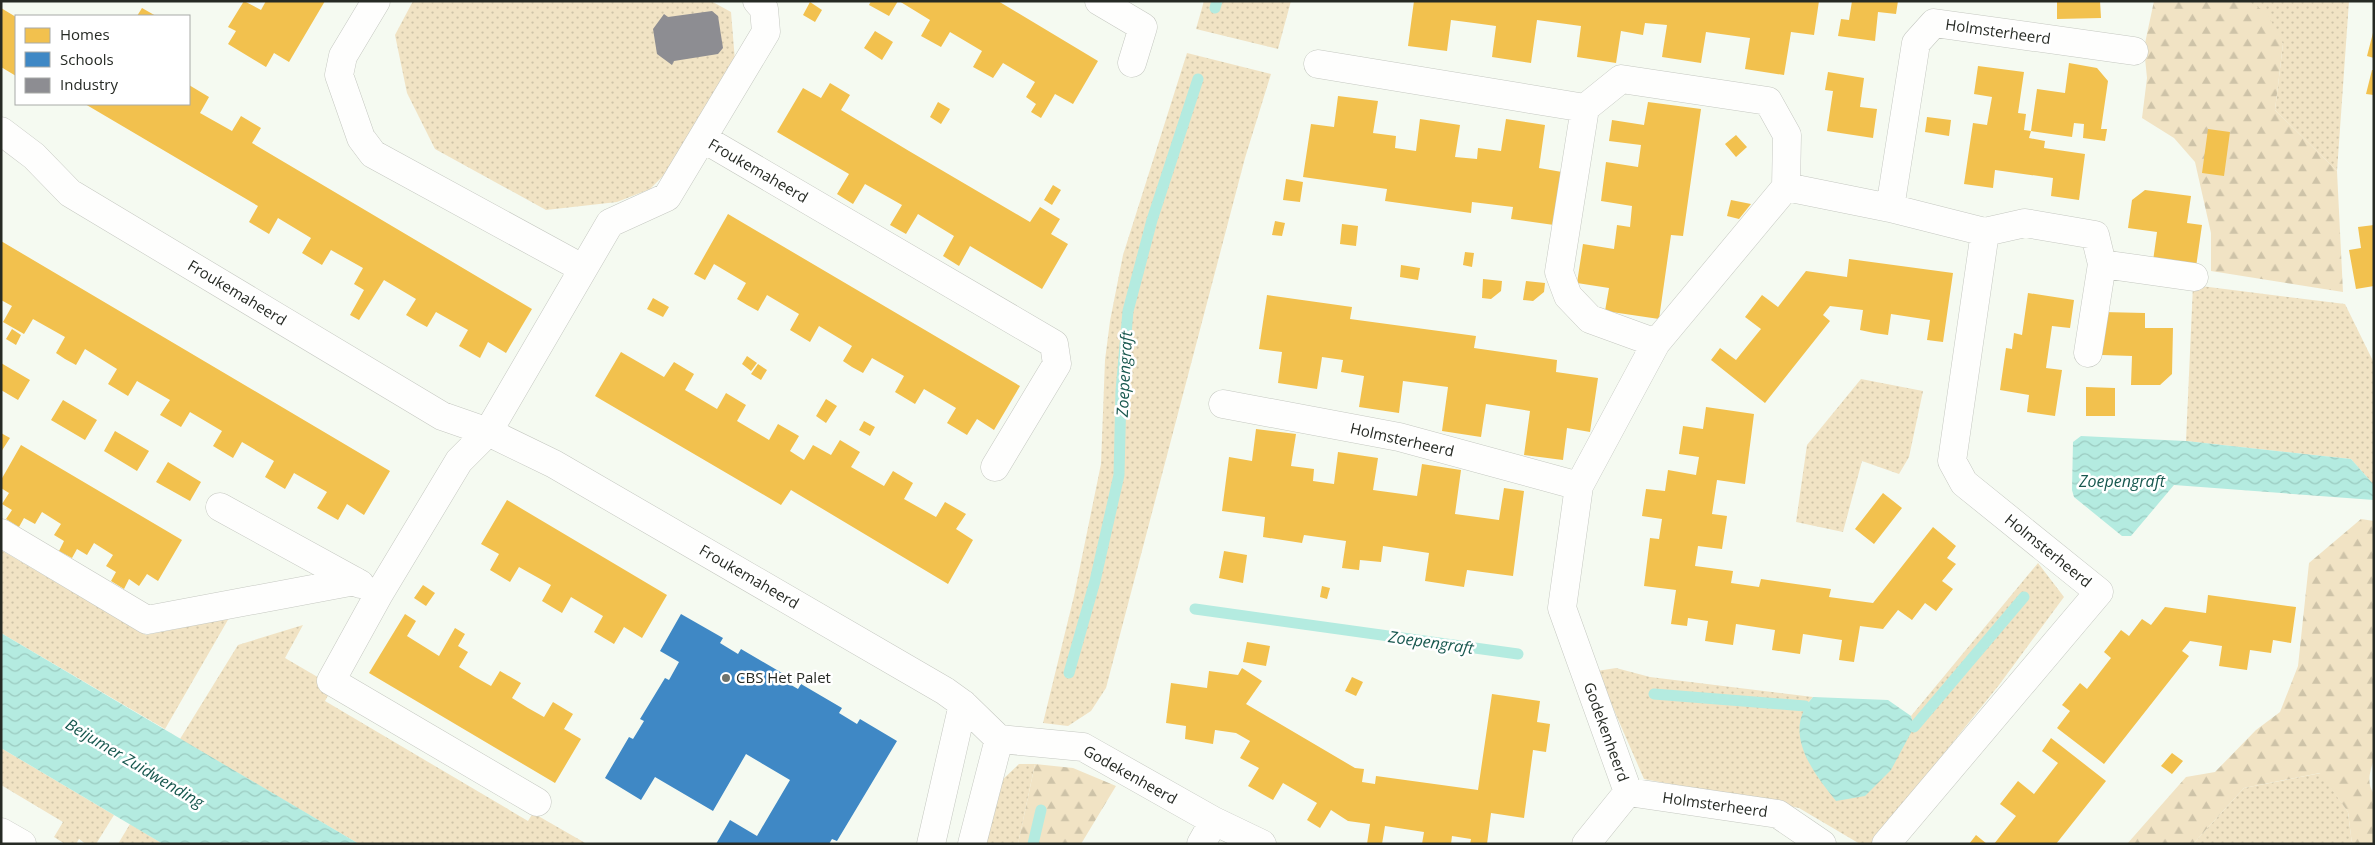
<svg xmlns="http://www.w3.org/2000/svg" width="2375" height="845" viewBox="0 0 2375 845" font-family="'Open Sans',sans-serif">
  <defs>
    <pattern id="green-dots" width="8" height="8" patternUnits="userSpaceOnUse" patternTransform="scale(1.25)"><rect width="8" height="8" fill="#f1e3c4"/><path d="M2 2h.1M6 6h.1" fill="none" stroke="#cec3a8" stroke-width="1.8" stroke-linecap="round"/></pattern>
    <pattern id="forest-firs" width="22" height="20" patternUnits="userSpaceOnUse" patternTransform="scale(1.25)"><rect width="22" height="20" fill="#f1e3c4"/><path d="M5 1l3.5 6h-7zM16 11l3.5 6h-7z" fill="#cec3a8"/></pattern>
    <pattern id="water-waves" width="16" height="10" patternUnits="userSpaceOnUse" patternTransform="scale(1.25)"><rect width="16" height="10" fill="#b4ebe0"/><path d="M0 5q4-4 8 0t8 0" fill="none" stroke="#9bcac0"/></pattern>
  </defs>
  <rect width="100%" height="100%" fill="#f5faf1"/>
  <!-- green -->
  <path fill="url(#green-dots)" d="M413 1H711L731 12 735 61 675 164 650 189 617 202 546 210 435 149 407 93 395 35Z
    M1204 1H1291L1278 49 1196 29Z
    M2248 1H2349L2337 171 2275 110 2283 44Z
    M1187 53 1271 74 1245 158 1106 688 1091 711 1068 726 1043 723 1074 596 1101 464 1105 360 1110 321 1123 255Z
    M2193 285 2345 304 2374 363 2373 484 2351 459 2186 441Z
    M1861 379 1923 391 1909 457 1899 474 1862 461 1843 532 1796 522 1807 445Z
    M1 550 146 635 229 618 165 729 1 633Z
    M2038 563 2064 597 1999 685 1871 844H1860L1799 808 1644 779 1597 671 1616 668 1650 677 1813 697 1805 706 1914 727 1911 716Z
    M303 625 285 658 333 686 325 701 528 821 533 813 587 844H359L180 739 238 645Z
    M1 748 114 815 96 844H86L79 839 76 844H65L54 837 63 822 1 785Z
    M1019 764H1035L1018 844H986L1000 782Z
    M2321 773 2348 812 2352 844H2193L2244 788Z
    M130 824 163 844H118Z"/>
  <!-- forest -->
  <path fill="url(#forest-firs)" d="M2154 1H2248L2267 13 2283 44 2275 110 2337 171 2343 292 2211 271V233L2195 162 2174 138 2142 118 2147 78 2144 48Z
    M2361 519 2374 521V759C2370 772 2366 782 2374 794V844H2352L2348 812 2320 773 2244 788 2193 844H2127L2186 777 2215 772 2256 730 2280 712 2298 666 2309 563Z
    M1035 764 1073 768 1116 786 1081 844H1018Z"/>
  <!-- water -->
  <path fill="url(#water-waves)" d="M2081 436 2186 441 2351 459 2374 485V500L2174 485 2131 536H2122L2074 497 2072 490 2073 442Z
    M1 633 359 844H163L1 748Z
    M1813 697 1888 700 1911 716 1914 727 1891 770 1865 796 1836 801C1813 772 1781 732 1813 697Z"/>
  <!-- homes -->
  <path fill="#f2c14e" d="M244 1 261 10 266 1H325L289 62 274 53 266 67 228 44 236 31 228 27Z
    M871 1H898L889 16 869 5Z
    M899 1H998L1098 61 1073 104 1055 94 1041 118 1031 112 1036 104 1026 97 1035 82 1003 63 993 78 973 67 982 51 950 32 941 47 921 36 930 20Z
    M1414 1H1819L1814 35 1791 32 1784 75 1745 69 1750 38 1706 32 1701 63 1662 57 1667 25 1645 23 1643 35 1621 31 1616 63 1577 57 1581 26 1537 20 1531 63 1492 57 1496 26 1474 23 1451 20 1447 51 1408 46Z
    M1852 1H1898L1896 14 1878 12 1875 41 1838 36 1841 19 1849 20Z
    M2057 1H2100L2101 18 2057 19Z
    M810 2 822 10 815 22 803 15Z
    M1 8 16 17V76L1 67Z
    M142 8 156 16H137Z
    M2374 29V58L2367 56Z
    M875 31 893 42 882 60 864 48Z
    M2069 63 2097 68 2108 81 2101 129H2107L2105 141 2083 138 2084 124 2074 123 2072 137 2031 131 2029 138 2045 141 2044 148 2085 154 2079 200 2051 196 2053 178 1995 170 1993 188 1964 184 1973 123 1987 125 1992 97 1974 94 1978 66 2024 72 2018 113 2026 114 2024 130 2031 131 2037 89 2065 93Z
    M2372 70H2374V95L2366 94Z
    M1828 72 1864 78 1860 107 1877 109 1873 138 1827 131 1833 91 1825 90Z
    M830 83 850 95 841 110 909 151 1030 222 1040 207 1060 219 1051 234 1068 244 1042 289 970 246 959 266 943 256 954 236 918 214 906 234 890 225 902 205 865 184 853 204 837 194 849 174 777 132 803 88 821 98Z
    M189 85 209 97 200 113 232 131 241 116 261 128 252 143 532 309 506 353 488 342 480 358 459 346 468 330 436 312 427 327 416 321 406 315 416 299 384 280 359 320 350 315 364 290 354 284 363 268 331 250 322 265 302 253 311 238 278 218 269 234 249 222 258 206 85 104H189Z
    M1338 96 1378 101 1373 133 1396 136 1395 148 1416 151 1420 119 1460 125 1455 157 1477 159 1478 148 1501 151 1506 119 1545 125 1539 168 1562 172 1554 225 1511 219 1513 207 1472 202 1471 213 1385 201 1387 189 1303 177 1311 124 1334 127Z
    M938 102 950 109 941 124 930 117Z
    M1648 102 1701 109 1683 236 1671 235 1659 319 1605 311 1609 288 1577 283 1583 244 1614 249 1617 225 1630 227 1632 206 1601 201 1606 162 1638 167 1641 145 1609 141 1612 120 1644 125Z
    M1927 117 1951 120 1949 136 1925 132Z
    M2208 129 2230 132 2224 176 2202 173Z
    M1736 135 1747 147 1736 157 1725 144Z
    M1286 179 1303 182 1300 202 1283 200Z
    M1053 185 1061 190 1052 205 1044 200Z
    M2145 190 2191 196 2187 223 2202 225 2196 267 2153 261 2157 232 2128 228 2132 200Z
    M1731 200 1751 204 1739 219 1727 216Z
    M728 214 1020 386 994 430 977 419 967 435 947 423 956 408 924 389 915 404 895 392 904 376 872 358 863 373 852 367 843 361 852 346 819 326 810 342 790 330 799 314 767 295 758 311 747 305 737 299 746 283 714 264 705 280 694 274Z
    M1275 221 1285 223 1282 236 1272 235Z
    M1342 224 1358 226 1356 246 1340 244Z
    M2374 225V286L2356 289 2349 250 2361 248 2358 227Z
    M1 241 390 471 364 515 347 504 338 520 317 508 327 492 294 473 285 489 265 477 274 461 242 442 233 458 213 446 222 431 190 412 181 427 160 415 170 400 137 381 128 396 108 384 117 369 85 349 76 365 65 359 56 353 65 337 33 319 24 334 3 322 12 306 1 300Z
    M1465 252 1474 253 1472 267 1463 265Z
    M1849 259 1953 273 1943 342 1927 340 1930 320 1891 314 1888 335 1874 333 1860 330 1863 310 1830 306 1823 315 1830 321 1765 403 1711 360 1720 348 1736 360 1748 345 1761 329 1745 317 1762 295 1778 307 1806 271 1847 277Z
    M1401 265 1420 268 1418 280 1400 277Z
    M1483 279 1502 281 1501 291 1491 299 1482 298Z
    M1526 281 1545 283 1544 292 1533 301 1523 300Z
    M2028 293 2074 300 2070 328 2052 326 2046 368 2062 370 2055 416 2027 412 2029 395 2000 390 2006 348 2012 349 2014 333 2022 335Z
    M1267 295 1352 307 1350 319 1476 336 1474 348 1557 360 1556 372 1598 378 1590 432 1567 428 1563 460 1524 455 1530 411 1486 404 1481 437 1442 431 1448 387 1403 381 1399 413 1359 407 1364 376 1341 372 1343 360 1322 357 1317 389 1278 383 1282 352 1259 349Z
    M653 298 669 307 663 317 647 309Z
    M2103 312 2145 313V328H2173L2172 374 2160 385H2131L2132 356 2102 355Z
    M12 329 21 335 16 345 6 339Z
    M621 352 664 377 674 362 694 374 685 390 717 409 726 393 746 405 737 421 769 440 778 424 799 436 790 451 804 460 813 445 831 455 840 440 860 452 851 467 884 486 893 471 913 483 904 499 936 517 945 502 966 514 956 529 973 540 948 584 791 490 781 505 595 396Z
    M747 356 757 363 751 371 742 364Z
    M1 363 30 380 18 400 1 390Z
    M758 364 767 370 761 380 751 374Z
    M2086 387 2115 388V416H2086Z
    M826 399 837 406 826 423 816 416Z
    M63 400 97 420 85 440 51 420Z
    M1706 407 1754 414 1745 484 1717 480 1712 514 1727 516 1722 549 1698 546 1695 566 1733 571 1731 583 1759 587 1761 579 1831 589 1829 597 1873 603 1933 527 1956 546 1947 558 1956 564 1942 581 1953 589 1936 611 1925 603 1912 620 1898 610 1883 629 1860 626 1854 662 1839 660 1842 640 1803 634 1800 654 1772 650 1775 630 1736 624 1733 645 1705 641 1708 621 1688 618 1687 626 1671 624 1676 590 1644 586 1650 538 1659 539 1662 519 1642 516 1646 489 1665 491 1668 470 1696 475 1699 457 1679 454 1683 426 1703 429Z
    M864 421 875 427 870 436 859 430Z
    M1256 429 1296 434 1291 466 1314 469 1313 481 1334 484 1338 452 1378 458 1373 490 1417 496 1422 464 1461 470 1455 514 1499 520 1504 488 1524 491 1513 576 1467 570 1464 587 1425 581 1429 553 1383 546 1381 562 1360 560 1359 570 1342 568 1346 541 1304 535 1302 543 1263 537 1265 517 1222 511 1229 457 1252 461Z
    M115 431 149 451 137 471 104 451Z
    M1 433 10 438 1 452Z
    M21 445 182 540 158 581 147 574 139 586 129 579 124 589 111 581 116 572 106 566 113 555 94 543 87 555 77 549 72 558 59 551 64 541 54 535 61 524 42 512 35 524 24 518 19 527 6 519 12 510 2 504 9 493 1 488V480Z
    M168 462 201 482 190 501 156 482Z
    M1883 493 1902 508 1874 544 1855 529Z
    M507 500 667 595 642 638 624 627 614 644 594 632 603 616 571 597 562 613 542 601 551 585 519 567 510 582 490 570 499 554 481 544Z
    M1224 551 1247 555 1243 583 1219 578Z
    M423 585 435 593 426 606 414 598Z
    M1322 586 1330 588 1327 599 1320 597Z
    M2208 595 2296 607 2291 643 2273 640 2271 653 2250 650 2247 670 2219 666 2222 646 2190 641 2182 651 2189 656 2104 764 2057 728 2070 711 2062 705 2080 683 2087 689 2111 658 2104 652 2121 630 2129 636 2142 619 2151 625 2165 607 2206 613Z
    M405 614 416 621 407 636 439 656 455 628 465 634 458 646 468 652 459 667 475 677 491 686 500 671 521 683 512 698 528 708 544 717 553 702 573 714 564 729 581 739 555 783 369 673Z
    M1247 642 1270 646 1266 666 1243 662Z
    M1242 668 1262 681 1246 704 1355 768 1364 769 1362 782 1375 784 1376 776 1478 790 1492 694 1540 701 1537 722 1550 724 1546 752 1533 750 1524 818 1491 813 1487 844H1470L1471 839 1452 836 1451 844H1422L1424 832 1385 826 1382 844H1367L1370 824 1348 821 1331 810 1320 828 1307 820 1317 803 1283 783 1273 800 1248 786 1259 768 1240 758 1250 741 1236 733 1215 730 1213 744 1185 739 1186 726 1166 723 1171 683 1207 688 1209 671 1238 675Z
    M1352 677 1363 682 1356 696 1345 691Z
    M2051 738 2106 781 2056 844H1994L2016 816 2000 804 2018 781 2034 794 2058 763 2042 751Z
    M2172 753 2183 761 2172 774 2161 766Z
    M1976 835 1987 844H1969Z"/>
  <!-- schools -->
  <path fill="#3f88c5" d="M681 614 723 638 720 643 738 654 741 649 782 673 779 678 798 689 801 684 842 708 839 713 857 724 860 719 897 741 837 841 832 839 829 844H716L730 820 757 836 790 780 746 754 713 811 655 777 641 800 605 778 629 737 633 739 644 721 640 719 665 678 669 680 679 662 660 651Z"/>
  <!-- industry -->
  <path fill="#8d8d92" d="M712 11 718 16 723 48 718 54 674 61 672 65 657 54 653 29 664 14 668 17Z"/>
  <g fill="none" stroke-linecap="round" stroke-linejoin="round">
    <!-- stream -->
    <path stroke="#b4ebe0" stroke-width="11" d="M1215 8 1217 1
      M1195 609 1518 654
      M1069 673 1095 581 1119 475 1121 391 1128 311 1152 220 1198 79
      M1654 694 1805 706
      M1914 727 2024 597
      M1033 844 1041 810"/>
    <defs>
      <path id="minor" d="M376 1 343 56 339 75 361 138 373 154 582 268
        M1099 1 1143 27 1132 63
        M1318 64 1585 108
        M1 131 34 156 70 193 442 416 488 432 554 464 945 691 963 704 999 739
        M704 139 1054 344 1057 364 995 467
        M1890 208 1916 43 1934 23 2134 51
        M1985 232 2025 223 2095 235 2102 264 2194 277
        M1656 343 1590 319 1568 296 1559 272 1585 108 1621 79 1768 101 1787 135 1786 187 1890 208 1985 232 1952 461 1964 483 2099 592 1886 844
        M2088 353 2102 264
        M1223 404 1399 437 1579 486
        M220 507 360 584
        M1 533 147 620 355 581
        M999 739 1083 747 1214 821 1262 844
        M1628 792 1778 814 1822 844
        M537 802 331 681 379 594 459 461 488 432 610 223 667 197 766 32 764 9 757 1
        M1 832 22 844
        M931 844 963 704
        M972 844 999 739
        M1201 844 1214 821
        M1586 844 1628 792 1562 608 1579 486 1656 343 1786 187"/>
    </defs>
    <!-- minor casing -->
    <use href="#minor" stroke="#c5c8c1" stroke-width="29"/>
    <!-- minor -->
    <use href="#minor" stroke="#fefefd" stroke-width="28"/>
  </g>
  <!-- markers -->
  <circle fill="#6e736c" stroke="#fff" stroke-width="2" cx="726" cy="678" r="5"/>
  <g text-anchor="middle" stroke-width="5" stroke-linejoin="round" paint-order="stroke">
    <!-- street labels -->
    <g font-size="15" fill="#262a24" stroke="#fff">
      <text transform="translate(1998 32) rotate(8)" y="5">Holmsterheerd</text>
      <text transform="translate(758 171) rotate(30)" y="5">Froukemaheerd</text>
      <text transform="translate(237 293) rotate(31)" y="5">Froukemaheerd</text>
      <text transform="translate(1402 440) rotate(13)" y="5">Holmsterheerd</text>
      <text transform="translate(2048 551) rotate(39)" y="5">Holmsterheerd</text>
      <text transform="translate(749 577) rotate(30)" y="5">Froukemaheerd</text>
      <text transform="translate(1606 732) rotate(70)" y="5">Godekenheerd</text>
      <text transform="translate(1130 775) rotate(29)" y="5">Godekenheerd</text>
      <text transform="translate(1715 805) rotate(8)" y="5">Holmsterheerd</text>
    </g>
    <!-- poi labels -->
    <g font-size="15" fill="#262a24" stroke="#fff" text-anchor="start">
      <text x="736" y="683">CBS Het Palet</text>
    </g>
    <!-- water labels -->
    <g font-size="16" font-style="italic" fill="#18584f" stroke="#fff">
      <text transform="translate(1124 374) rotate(-87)" y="6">Zoepengraft</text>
      <text x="2122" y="487">Zoepengraft</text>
      <text transform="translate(1431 642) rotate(8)" y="6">Zoepengraft</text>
      <text transform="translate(135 763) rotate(31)" y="6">Beijumer Zuidwending</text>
    </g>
  </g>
  <!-- border -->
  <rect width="2375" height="845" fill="none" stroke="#262a24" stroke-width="5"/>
  <!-- legend -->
  <rect x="15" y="15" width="175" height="90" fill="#ffffff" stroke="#a8aaa7"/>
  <rect x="25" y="28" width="25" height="15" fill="#f2c14e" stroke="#a8aaa7"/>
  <text x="60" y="40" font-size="15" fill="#262a24">Homes</text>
  <rect x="25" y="52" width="25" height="15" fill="#3f88c5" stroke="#a8aaa7"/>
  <text x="60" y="65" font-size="15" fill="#262a24">Schools</text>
  <rect x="25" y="78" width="25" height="15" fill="#8d8d92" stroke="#a8aaa7"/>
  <text x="60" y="90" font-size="15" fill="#262a24">Industry</text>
</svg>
